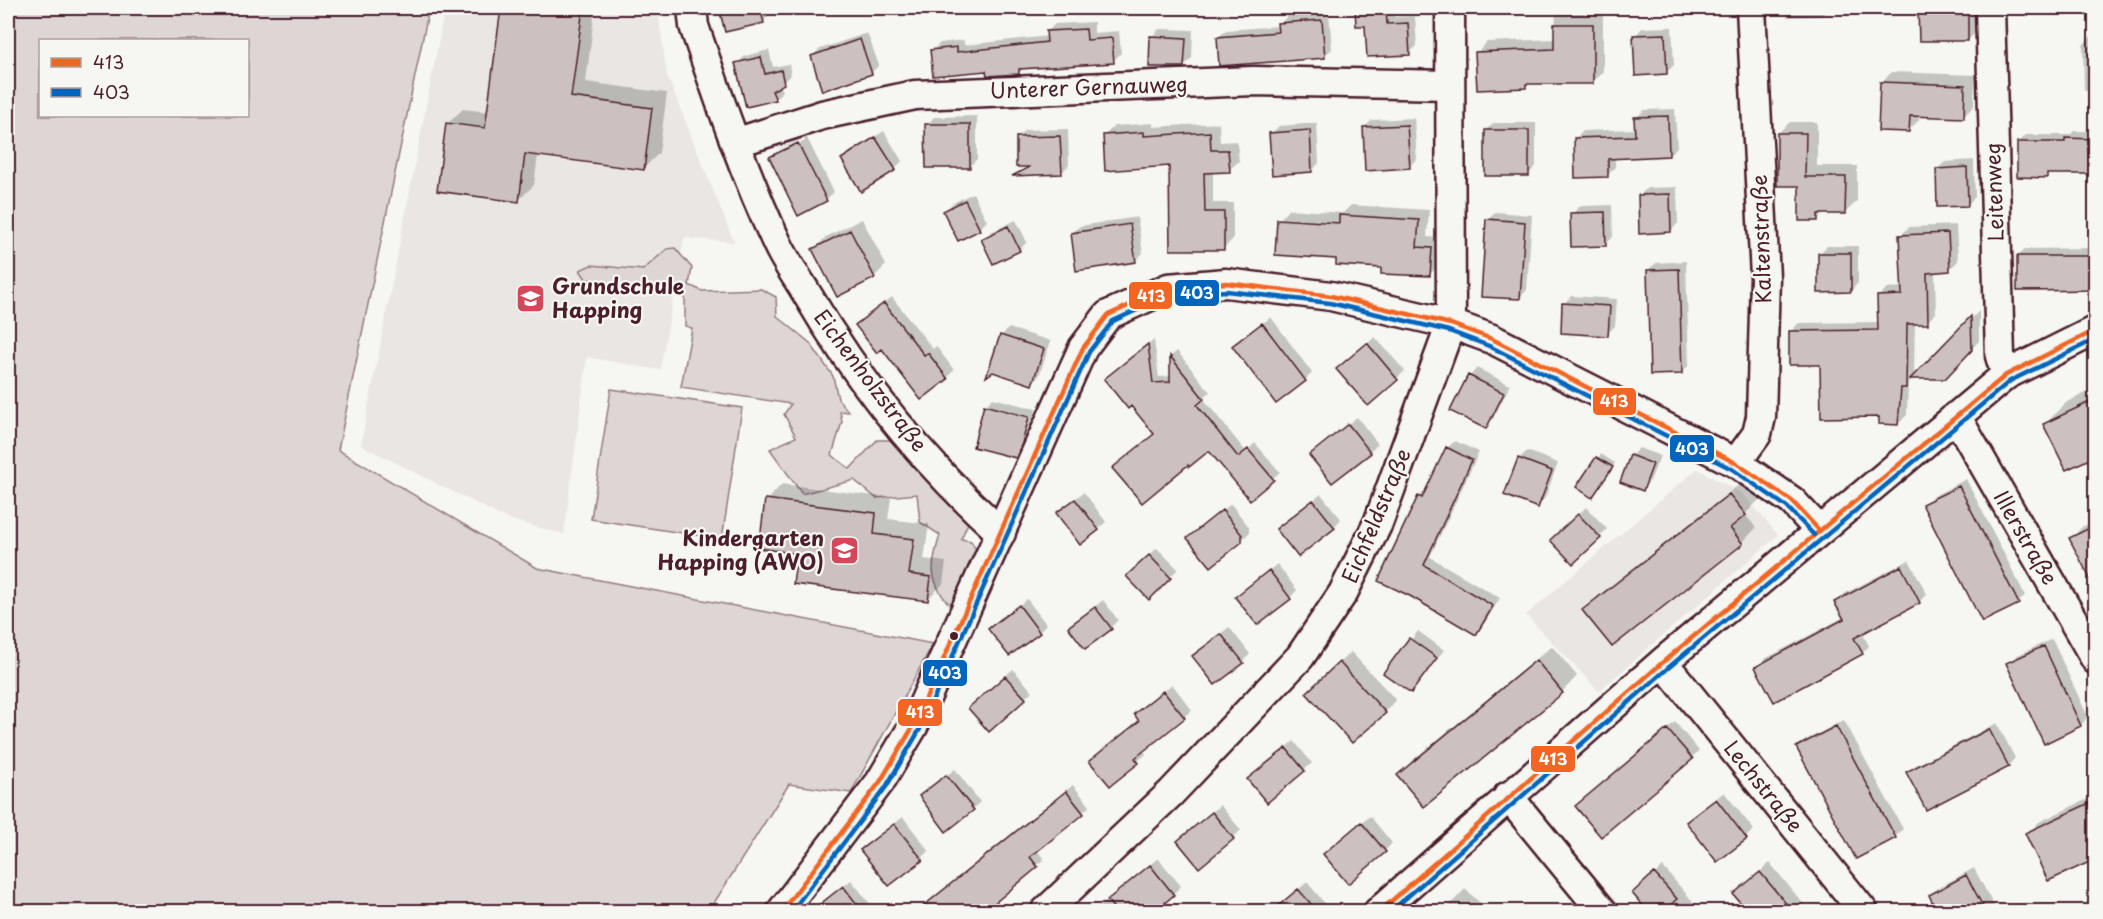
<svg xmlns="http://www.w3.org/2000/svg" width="2103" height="919" viewBox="0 0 2103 919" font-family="'Playpen Sans',sans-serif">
  <rect width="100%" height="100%" fill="#f6f6f2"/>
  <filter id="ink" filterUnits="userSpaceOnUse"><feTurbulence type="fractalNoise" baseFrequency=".0167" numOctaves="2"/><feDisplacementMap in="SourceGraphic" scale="12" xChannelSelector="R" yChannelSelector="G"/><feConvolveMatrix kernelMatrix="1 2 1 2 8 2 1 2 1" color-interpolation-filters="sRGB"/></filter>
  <g filter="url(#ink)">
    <!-- built -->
    <path fill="#e9e6e3" d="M445 8H661L659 19 667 76 734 242 684 238 660 370 587 357 564 534 507 519 361 445Z
      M1697 469 1742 493 1778 535 1599 691 1526 615Z"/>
    <!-- green -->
    <path fill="#ddd6d5" stroke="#947a80" stroke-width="1.5" fill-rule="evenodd" d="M8 8H429L338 450 537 568 933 644 851 793 789 784 709 911H8ZM40 40H248V116H40Z
      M675 248 692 268 689 285 702 291 761 289 776 297 777 316 810 343 833 376 838 399 849 412 840 411 842 422 832 455 850 469 877 440H902L968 523 961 539 971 541 981 559 961 600 948 603C927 578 932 564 940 535L920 522 917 494 876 498 854 480 802 494 770 449 796 437 784 414 791 404 681 387 692 328 685 326V294H660L586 279 580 270 591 265 643 270 667 249Z
      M611 389 742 408 722 539 591 519Z"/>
    <!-- shadow -->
    <path fill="#0003" fill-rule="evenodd" d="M502 8H614L611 10 595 8 586 82 667 93 659 153 644 168 538 155 534 185 519 200 447 124 463 109 489 112Z
      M721 8H769L771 14 763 22 726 30Z
      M1356 8H1394V17L1415 16 1417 46 1409 53 1366 24 1357 25Z
      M1556 8H1585V14H1603V72L1592 83 1530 82 1526 86 1477 53 1487 42 1555 39Z
      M1787 8H1830L1822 16 1787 17Z
      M1920 8H1978V30L1968 40H1920Z
      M2021 8H2054L2047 15H2021Z
      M1329 13 1332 49 1324 56 1218 38 1226 30 1279 26 1287 16Z
      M1094 22V33L1119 31 1121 53 1113 61 1024 68 1019 73 987 69 932 51 940 43 964 40V45L1048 36 1047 32 1055 24Z
      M1672 27 1674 65 1666 73 1635 36 1642 28Z
      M1159 29 1193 30 1192 58 1184 66 1152 37Z
      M867 33 879 65 871 73 812 56 820 49Z
      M2092 35H2096V90L2084 91 2083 45Z
      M769 50 773 67 789 64 791 75 780 85 783 91 776 98 747 105 737 64 745 56Z
      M1892 72 1975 75 1974 106 1963 117 1919 115V120L1908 131 1881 82Z
      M1675 109 1677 147 1669 155 1615 158V167L1608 175 1576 138 1583 131 1636 129V118L1644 110Z
      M977 116V159L970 166 927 125 934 117Z
      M1414 118 1417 159 1409 166 1364 128 1372 120Z
      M1790 122H1817V166H1857V201L1845 213 1825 212 1817 220 1778 133Z
      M1153 123V127L1219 123 1220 142 1237 141 1239 161 1229 170 1213 171V203H1233V239L1223 249 1171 165 1104 136 1114 126Z
      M1317 123 1319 163 1312 171 1271 134 1279 126Z
      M1494 123H1536V166L1529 174 1486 130Z
      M1068 129 1069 165 1061 173 1016 174 1028 166 1017 138 1025 130Z
      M884 131 902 161 895 169 843 159 850 152Z
      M2074 131H2096V170L2093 173H2050L2046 176 2019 142 2026 135H2070Z
      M806 136 834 192 826 200 770 158 778 150ZM804 138 805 141 777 155V151Z
      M1974 160 1975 197 1967 205 1937 169 1945 162Z
      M1677 187 1678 223 1671 231 1639 196 1647 188Z
      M973 193 987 221 979 229 959 239 945 211 953 203Z
      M1351 205 1429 210 1427 237 1441 238 1440 264 1430 274 1338 258 1279 220 1289 209 1343 213Z
      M1612 205 1613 237 1605 245 1572 214 1580 206Z
      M1495 212 1532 215 1527 290 1519 298 1487 220Z
      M1137 217 1143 253 1135 261 1072 233 1080 226Z
      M862 219 886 265 874 277 814 249 826 237Z
      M1016 220 1027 242 1019 250 983 240 991 232Z
      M1956 225 1958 261 1949 270 1935 271 1936 313 1927 322H1915L1914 377 1979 311V341L1944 377 1914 378 1908 383 1907 415 1898 424 1881 416 1821 363 1791 331 1799 323 1879 322V296L1887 288 1903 287 1900 236 1909 227Z
      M1827 246H1858V283L1851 291 1819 254Z
      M2096 248V289L2018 256 2026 249Z
      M1686 261 1689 365 1682 373 1648 270 1656 263Z
      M1571 296 1617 299 1615 326 1607 334 1564 304Z
      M892 297 933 349 936 346 954 370 947 378 882 347 865 317Z
      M1271 317 1312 373 1305 380 1242 339Z
      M1009 328 1051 341 1039 376 1032 384 992 371 989 373 1002 335Z
      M1375 337 1405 371 1368 404 1346 362Z
      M1154 340 1159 377 1171 376V356L1177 351 1210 392 1203 398 1246 452 1255 443 1280 472 1250 498 1209 449 1155 434 1132 404 1106 379Z
      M1477 368 1510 385 1493 419 1485 427 1470 376Z
      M2096 388V454L2045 424 2067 402Z
      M993 398 1036 409 1029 434 1023 449 1015 456 985 406Z
      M1357 417 1378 444 1332 481 1311 455Z
      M1455 441 1479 452 1430 557 1500 598 1483 626 1476 633 1380 580 1419 497 1427 489 1447 448Z
      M1639 448 1660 456 1650 481 1642 489 1631 456Z
      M1527 451 1558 463 1545 498 1538 506 1519 459Z
      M1601 454 1615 463 1595 492 1578 487Z
      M1966 479 2025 595 2018 603 1924 505 1932 497Z
      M1745 480 1760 499 1745 514 1756 528 1742 543 1584 610 1599 595Z
      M782 484 891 498 888 519 929 524 924 559 946 562 943 584 927 600 799 552 767 500Z
      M1084 492 1106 522 1098 529 1066 506Z
      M1321 494 1341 519 1334 527 1286 522Z
      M1231 504 1249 527V533L1241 541 1197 531Z
      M1586 507 1607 529 1573 562 1552 540Z
      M2096 520V586L2071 539 2082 527Z
      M1157 548 1178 569 1149 597 1128 576Z
      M1909 560 1927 594 1919 602 1862 632 1869 646 1862 653 1757 667 1765 659 1844 617 1836 602 1844 594Z
      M1277 564 1297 590 1290 598 1237 597Z
      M1027 599 1046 624 1039 632 990 629Z
      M1103 600 1118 620 1111 627H1070Z
      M1229 627 1250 654 1243 662 1202 649Z
      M1418 631 1444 650 1411 691 1386 672Z
      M2052 639 2088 717 2081 725 2008 663 2016 656Z
      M1552 646 1577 676 1562 692 1424 805 1399 775 1414 759Z
      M1351 652 1396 700 1385 712 1319 681Z
      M1013 669 1032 691 1025 698 977 700Z
      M1172 684 1192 710 1143 750 1146 754 1110 784 1141 720 1136 714Z
      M1844 720 1903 829 1895 837 1798 747 1806 740Z
      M1675 722 1699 751 1691 758 1585 799Z
      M1997 723 2015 758 2008 766 1908 772 1916 765Z
      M1294 741 1312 763 1304 770 1257 772Z
      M955 769 980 802 973 809 929 789Z
      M1073 785 1090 806 1036 849 1044 859 1037 866 917 912Z
      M1724 792 1754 830 1718 860 1696 815Z
      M2096 795V857L2027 834 2039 822Z
      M1220 805 1241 830 1233 838 1179 841Z
      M1370 816 1392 843 1385 851 1333 847Z
      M903 817 929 851 922 858 870 843Z
      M1158 858 1181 886 1173 894 1152 912H1093Z
      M1770 863 1810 912H1749L1735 894Z
      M1663 867 1702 912H1651L1642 885Z
      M1974 868 1997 912H1939L1930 895 1938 888Z
      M851 880 875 910 874 912H812Z
      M1307 882 1327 906 1321 912H1272Z
      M1465 889 1490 912H1443Z
      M1088 907 1092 912H1082Z"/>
    <!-- building -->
    <path fill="#ccc1c0" stroke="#4a1f2b" stroke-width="1.5" d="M501 8H583L571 97 652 108 644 170 525 154 519 202 437 191 446 123 485 128Z
      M719 8H760L764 23 725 32Z
      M1355 8H1386L1387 24 1408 23 1410 55 1367 57 1365 26H1356Z
      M1918 8H1968V41H1919Z
      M1322 20 1325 58 1219 66 1217 37 1278 32 1277 23Z
      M1554 24H1593V84H1526V88L1477 90 1475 52 1554 49Z
      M1086 29 1087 40 1112 38 1114 63 1019 69V74L987 76 986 71 933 76 930 50 957 47V52L1047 42 1046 31Z
      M1665 34 1667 74 1635 76 1633 35Z
      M1150 36 1186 38 1184 67H1149Z
      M860 39 872 74 822 91 811 56Z
      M761 57 765 74 781 70 784 84 772 91 776 100 746 107 735 63Z
      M1880 82 1965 85 1964 118 1910 116 1909 132 1878 131Z
      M1668 116 1669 156 1608 159V177L1575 178 1574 138 1635 136 1634 117Z
      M925 124H970V168H926Z
      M1407 125 1410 168 1365 171 1363 127Z
      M1310 130 1312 172 1272 175 1269 133Z
      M1485 130H1529V176H1485Z
      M1144 132V136L1210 132 1211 150H1228L1230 172 1204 173 1205 212H1224V250H1170L1169 166 1105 171 1103 135Z
      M1777 133H1806L1805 177H1846L1845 214H1818V221H1799V186H1777Z
      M1060 136 1062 174 1012 176 1030 167H1016V137Z
      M875 137 896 170 861 192 841 159Z
      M2065 138 2094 139 2093 174H2047V178L2017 177V142H2065Z
      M798 143 827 201 798 216 769 157Z
      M1967 167 1968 206 1937 207 1936 169Z
      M1670 194 1671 232 1639 234 1638 195Z
      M965 200 980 230 958 241 943 211Z
      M1605 212 1606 246 1571 247 1570 213Z
      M1339 215 1419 220 1417 247 1432 248 1430 276 1381 274V268L1336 265V259L1275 255 1277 219 1339 223Z
      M1486 219 1525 222 1520 299 1481 297Z
      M1130 224 1136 262 1076 271 1071 233Z
      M1008 226 1020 251 993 264 981 239Z
      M850 230 875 278 837 297 812 249Z
      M1948 233 1950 271 1927 273 1928 324H1907L1906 388H1901L1898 425 1879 424V417L1821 418 1820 365H1789V331L1878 330 1877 296 1902 295 1899 235Z
      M1818 253H1851V292L1818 293Z
      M2017 256H2096V290L2017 291Z
      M1679 269 1682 374 1650 375 1647 270Z
      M884 303 924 355 928 353 948 379 921 400 882 349 877 353 855 325Z
      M1562 303 1610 306 1608 336 1561 333Z
      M1971 316 1972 350 1945 379H1910Z
      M1262 323 1306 381 1276 404 1232 346Z
      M1000 335 1044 349 1032 385 993 372 986 377Z
      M1367 343 1398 380 1368 406 1336 369Z
      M1148 344 1153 383 1170 382V356L1204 399 1197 405 1238 457 1248 449 1274 480 1250 500 1209 451 1189 467 1188 465 1142 503 1112 468 1154 434 1131 406 1128 409 1104 379Z
      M1468 375 1504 393 1486 429 1450 411Z
      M2096 399V456L2066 470 2043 424Z
      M984 405 1029 417 1022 443 1016 458 973 447Z
      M1348 424 1371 453 1332 483 1309 455Z
      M1446 447 1472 460 1424 565 1493 606 1476 635 1410 596 1378 581 1418 496 1422 498Z
      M1630 455 1653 464 1643 491 1620 482Z
      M1596 457 1613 467 1592 498 1576 487Z
      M1518 458 1552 471 1538 508 1504 495Z
      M1959 486 2019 604 1982 622 1922 504Z
      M1729 494 1746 515 1730 528 1743 544 1612 647 1582 610Z
      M765 499 876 513 874 534 914 539 909 574 931 577 928 601 793 584 797 554 759 548Z
      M1075 499 1099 530 1080 545 1056 513Z
      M1313 500 1335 528 1298 557 1276 529Z
      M1222 510 1242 535V542L1211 567 1187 538Z
      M1578 514 1601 538 1573 564 1550 540Z
      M2096 525V590L2069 538Z
      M1149 555 1171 578 1149 600 1126 576Z
      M1901 566 1920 603 1854 638 1863 654 1774 702 1755 667 1844 619 1834 602Z
      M1269 570 1291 599 1257 625 1235 597Z
      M1019 605 1040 633 1009 656 988 629Z
      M1095 607 1112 629 1085 649 1068 627Z
      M1221 634 1244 663 1215 685 1192 656Z
      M1409 638 1437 658 1411 693 1383 673Z
      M2044 646 2081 726 2044 744 2006 663Z
      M1536 660 1563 693 1424 807 1397 775Z
      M1339 662 1386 713 1352 743 1306 693Z
      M1005 676 1026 699 989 732 968 708Z
      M1163 691 1185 718 1135 758 1139 763 1110 786 1089 761 1139 721 1134 714Z
      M1836 726 1896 838 1856 859 1796 747Z
      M1667 729 1693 759 1601 837 1575 806Z
      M1989 729 2009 767 1926 810 1906 772Z
      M1286 748 1305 771 1267 803 1247 779Z
      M946 775 974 810 946 832 919 796Z
      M1066 791 1084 814 1030 857 1038 867 1003 896 984 912H916Z
      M1716 799 1747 839 1717 862 1686 822Z
      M2096 800V859L2048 881 2025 833Z
      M1212 812 1234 839 1199 868 1177 841Z
      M1361 822 1386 852 1348 884 1323 854Z
      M894 824 923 860 889 886 860 850Z
      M1150 865 1174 895 1154 912H1117L1107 900Z
      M1760 872 1793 912H1748L1733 894Z
      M1654 873 1677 899 1662 912H1648L1632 893Z
      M1966 875 1986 912H1937L1929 895Z
      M843 886 863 912H810Z
      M1298 889 1318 912H1271Z"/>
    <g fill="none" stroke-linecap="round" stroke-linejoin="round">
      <defs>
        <path id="minor" d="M692 8 694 26C719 99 744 173 777 243 785 261 797 277 807 294 859 383 925 464 1001 533
          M1990 8 2000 356 2006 375
          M735 143 822 115 915 95 1253 81 1449 85
          M1956 416 2096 660
          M1736 463 1757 434 1761 417 1765 277 1751 8
          M1663 662 1864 912
          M1508 796 1603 912
          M781 912 880 782 914 725 1083 348 1108 315 1168 288 1226 283 1331 296 1451 324 1492 339 1736 463 1792 501 1819 530
          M1045 912 1171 793 1300 657 1343 593 1378 523 1451 324 1450 8
          M1378 912 1663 662 2006 375 2096 330"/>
      </defs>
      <!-- minor casing -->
      <use href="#minor" stroke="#4a1f2b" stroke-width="33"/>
      <!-- minor -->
      <use href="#minor" stroke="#f6f6f2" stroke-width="28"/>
      <defs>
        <path id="bus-1" d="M781 912 880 782 914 725 1083 348 1108 315 1168 288 1226 283 1331 296 1451 324 1492 339 1736 463 1792 501 1819 530
          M1379 912 1663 662 2006 375 2096 330"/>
        <path id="bus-2" d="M791 912 886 787 920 729 1089 352 1113 321 1170 295 1226 291 1330 303 1449 331 1489 346 1732 469 1787 507 1814 535
          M1390 912 1668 668 2010 381 2096 339"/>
      </defs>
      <!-- bus-1 casing -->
      <use href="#bus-1" stroke="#f6f6f2" stroke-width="9"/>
      <!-- bus-2 casing -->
      <use href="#bus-2" stroke="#f6f6f2" stroke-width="9"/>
      <!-- bus-1 -->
      <use href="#bus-1" stroke="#f26522" stroke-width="4.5"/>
      <!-- bus-2 -->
      <use href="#bus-2" stroke="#0065bd" stroke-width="4.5"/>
    </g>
  </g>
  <!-- icons -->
  <defs>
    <symbol id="school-square" viewBox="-11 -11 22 22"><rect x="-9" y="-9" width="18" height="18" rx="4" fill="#d1495b" stroke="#f6f6f2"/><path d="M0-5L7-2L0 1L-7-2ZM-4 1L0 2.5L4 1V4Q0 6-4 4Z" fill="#fff"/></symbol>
  </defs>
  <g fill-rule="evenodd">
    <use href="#school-square" x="514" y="282" width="33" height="33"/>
    <use href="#school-square" x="828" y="534" width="33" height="33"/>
  </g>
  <!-- markers -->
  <circle fill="#4a1f2b" stroke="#f6f6f2" stroke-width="2" cx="954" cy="636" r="5"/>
  <g text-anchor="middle" stroke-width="4.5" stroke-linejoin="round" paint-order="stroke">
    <!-- street labels -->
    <g font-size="21" fill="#4a1f2b" stroke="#f6f6f2">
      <text transform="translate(1089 88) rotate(-2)" y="7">Unterer Gernauweg</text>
      <text transform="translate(1995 192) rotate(-92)" y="7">Leitenweg</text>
      <text transform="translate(1762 239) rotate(-92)" y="7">Kaltenstraße</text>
      <text transform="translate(870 381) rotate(53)" y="7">Eichenholzstraße</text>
      <text transform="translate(1377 516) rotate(-67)" y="7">Eichfeldstraße</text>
      <text transform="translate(2025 538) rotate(60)" y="7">Illerstraße</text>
      <text transform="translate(1763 787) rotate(51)" y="7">Lechstraße</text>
    </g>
    <!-- poi labels -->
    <g font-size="21" font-weight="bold" fill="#4a1f2b" stroke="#f6f6f2" text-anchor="start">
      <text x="552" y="294">Grundschule<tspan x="552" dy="24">Happing</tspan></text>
      <text x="824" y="546" text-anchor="end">Kindergarten<tspan x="824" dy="24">Happing (AWO)</tspan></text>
    </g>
  </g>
  <g stroke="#f6f6f2" stroke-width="2">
    <rect x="1174" y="279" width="46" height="28" rx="6" fill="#0065bd"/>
    <rect x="1128" y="281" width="45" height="29" rx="6" fill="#f26522"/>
    <rect x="1592" y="387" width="45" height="29" rx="6" fill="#f26522"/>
    <rect x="1669" y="434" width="46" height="29" rx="6" fill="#0065bd"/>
    <rect x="922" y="659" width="46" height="28" rx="6" fill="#0065bd"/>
    <rect x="897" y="698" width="46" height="29" rx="6" fill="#f26522"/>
    <rect x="1530" y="745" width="46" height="28" rx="6" fill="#f26522"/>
  </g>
  <g font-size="16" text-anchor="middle" font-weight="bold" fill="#fff">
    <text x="1197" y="299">403</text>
    <text x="1151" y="302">413</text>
    <text x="1614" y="407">413</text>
    <text x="1692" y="455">403</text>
    <text x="945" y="679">403</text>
    <text x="920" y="718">413</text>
    <text x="1553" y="765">413</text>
  </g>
  <!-- margin -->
  <rect width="2103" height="919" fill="none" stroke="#f6f6f2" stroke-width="30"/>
  <rect x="15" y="15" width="2073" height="889" fill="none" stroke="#4a1f2b" stroke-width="2" filter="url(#ink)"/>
  <!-- legend -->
  <rect x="39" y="39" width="210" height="78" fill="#f6f6f2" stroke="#b1a0a2" stroke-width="1.5"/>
  <rect x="51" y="58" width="30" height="9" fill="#f26522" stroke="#b1a0a2" stroke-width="1.5"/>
  <text x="93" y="69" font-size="18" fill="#4a1f2b">413</text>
  <rect x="51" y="88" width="30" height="9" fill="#0065bd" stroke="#b1a0a2" stroke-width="1.5"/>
  <text x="93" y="99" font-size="18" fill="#4a1f2b">403</text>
</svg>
